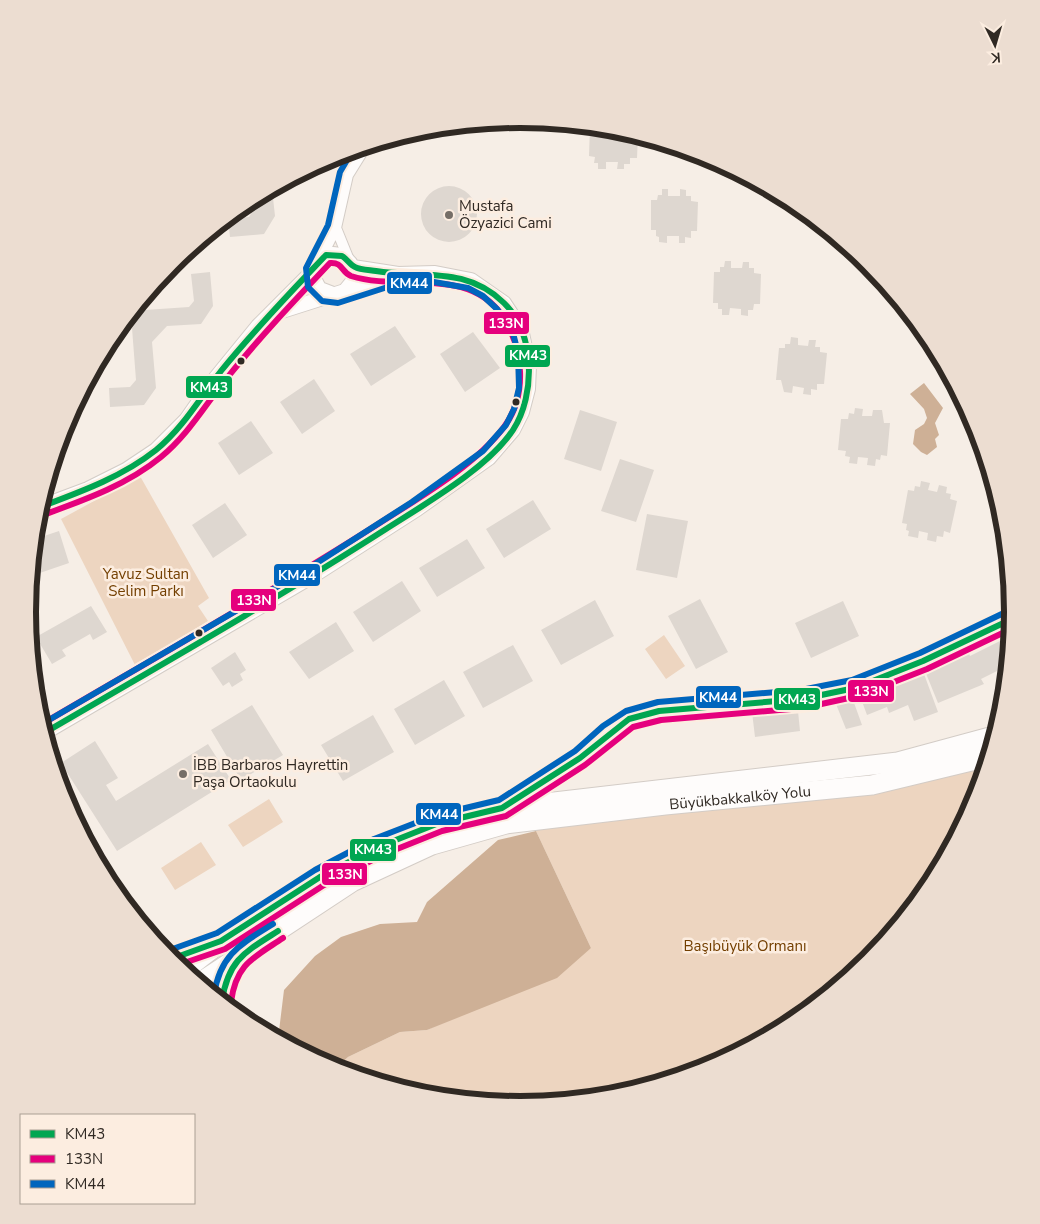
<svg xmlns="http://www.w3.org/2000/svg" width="1040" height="1224" viewBox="0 0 1040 1224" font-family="'Nunito Sans',sans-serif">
  <rect width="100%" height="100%" fill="#f6eee6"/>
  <!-- green -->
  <path fill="#edd5c0" d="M140 476 209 598 198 606 208 621 136 667 61 519Z
    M664 635 685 666 666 679 645 649Z
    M988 758 975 801 929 886 868 960 793 1022 708 1067 616 1095 520 1104 424 1095 336 1068 348 1057 400 1032 427 1030 591 948 536 831 545 825Z
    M269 799 283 822 243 847 228 825Z
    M201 842 216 865 175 890 161 868Z"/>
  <!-- water -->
  <path fill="#ceb096" d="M924 383 943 408 935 423 939 435 935 439 937 447 927 455 921 452 913 444 915 430 924 424 927 418 924 409 910 394Z
    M536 831 591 948 557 978 427 1030 400 1032 348 1057 336 1068 286 1042 279 1031 284 990 315 956 341 937 380 924 417 922 427 902 498 840Z"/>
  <!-- building -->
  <path fill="#ded7d0" d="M590 126 616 129 638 135 637 158H630V164H624V169H617L618 162H606V169H598V163H594L595 157 589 156Z
    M421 214a28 28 0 1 1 56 0a28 28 0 1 1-56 0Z
    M272 189 275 216 264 234 230 237 228 219 249 217 254 209 253 199Z
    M662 189H668V196H680V189L686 190V196H691V201L698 202 697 231H691V238L685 237V243H679V236H667V243L659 242V237L656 236V230H651V200H657L658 195H662Z
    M725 261H731V268H742L743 262H749V268H754V273L761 274 760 304H754L753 310H748V316L741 315V309L730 308 729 315H722V309H718V303H713L714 272H720V267H724Z
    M210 272 213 306 201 324 167 326 152 342 156 388 144 405 110 407 109 388 130 387 136 380 132 328 145 310 189 307 194 301 191 274Z
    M395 326 416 357 371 386 350 354Z
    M473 332 500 368 465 392 440 354Z
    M791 337 798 338V345L808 346 809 340H816L815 347H820V352L827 353 824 384H817V390L811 389V395L803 394 804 388 793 386 792 393 784 392 781 380H776L779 348H785V344H790Z
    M314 379 335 411 302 434 280 402Z
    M855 408 863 409 862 416H872L873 410H882L884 423H890L887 456 881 455 880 460 876 459 875 466 867 465 868 458 858 457 857 464 849 463 850 457 845 456 846 451 838 450 841 419H848L849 413 854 414Z
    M580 410 617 422 601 471 564 459Z
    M251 421 273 453 239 475 218 443Z
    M620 459 654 470 636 522 601 511Z
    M921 481 930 483 928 490 937 492 939 485 947 487 946 493 951 494 950 499 957 501 950 533 944 531 943 537 937 536 936 542 927 540 928 533 919 531 918 538 908 536 909 531 906 530 907 524 902 523 908 490 914 491 915 486 920 487Z
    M533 500 551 529 504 558 486 529Z
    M225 503 247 535 213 558 192 525Z
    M647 514 688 521 677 578 636 570Z
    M59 531 69 563 31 576 35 539Z
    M467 539 485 568 437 597 419 568Z
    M402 581 421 611 373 642 353 612Z
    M700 599 728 652 696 669 668 616Z
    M595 600 614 636 561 665 541 630Z
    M843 601 859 636 811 658 795 623Z
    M91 606 107 632 93 640 90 634 62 650 66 656 52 664 36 637Z
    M336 622 354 651 309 679 289 652Z
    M1010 636 1007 666 981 679 984 684 938 703 925 671 968 651 970 656Z
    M513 645 533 681 483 708 463 672Z
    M235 652 246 670 240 674 243 680 232 687 229 682 223 686 211 668Z
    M924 674 938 712 914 721 908 705 889 713 887 707 867 715 860 696 898 680 900 684Z
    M444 680 465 716 415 745 394 709Z
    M853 700 862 725 846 729 836 704Z
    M252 705 283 755 241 780 211 730Z
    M775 708 776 714 798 711 800 731 755 737 752 712Z
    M373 715 394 752 343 781 321 745Z
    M95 741 118 778 106 785 116 801 208 744 231 780 117 851 61 763Z"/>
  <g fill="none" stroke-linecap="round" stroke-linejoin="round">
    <defs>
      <path id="street" d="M336 228 349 260
        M321 258 336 228 348 175 366 146"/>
      <path id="secondary" d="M333 294 320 289C300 263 335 238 353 267V281L344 292
        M271 317 279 312 395 275
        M40 507 88 489 126 470 156 450 186 420 214 380 258 326 314 270
        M44 733 311 577 417 509 489 458 513 430 522 412 528 389 529 366 521 329 504 303 471 280 435 273 398 274 353 267
        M505 806 580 758 609 733 629 719 659 711 802 699 855 688 923 661 1012 619"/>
      <g id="highway">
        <path d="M170 959 207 946"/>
        <path d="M184 971C258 912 349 852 439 823 460 817 481 813 502 808L898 762 994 736"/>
        <path id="s1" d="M199 983 352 882 432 845 506 824 665 805 872 785 988 757"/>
        <path d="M222 1001 223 986 233 961"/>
      </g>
    </defs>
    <!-- street casing -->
    <use href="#street" stroke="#d3ccc6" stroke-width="12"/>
    <!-- secondary casing -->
    <use href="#secondary" stroke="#d3ccc6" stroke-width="16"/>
    <!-- highway casing -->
    <use href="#highway" stroke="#d3ccc6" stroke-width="21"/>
    <!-- street -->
    <use href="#street" stroke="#fefcfb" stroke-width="10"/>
    <!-- secondary -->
    <use href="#secondary" stroke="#fefcfb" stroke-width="14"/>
    <!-- highway -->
    <use href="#highway" stroke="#fefcfb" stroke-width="19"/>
    <defs>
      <path id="bus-1" d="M40 507C80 492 122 477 156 450 183 428 200 398 221 371 254 330 290 293 326 255L342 256C347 259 350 265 355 267 360 270 370 270 376 271 422 278 467 266 504 303 535 334 536 394 513 430 488 468 425 504 386 529 275 600 159 666 44 733
        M171 959 221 941 320 877 378 847 439 823 502 808 580 758 629 719 659 711 802 699 855 688 923 661 1012 619
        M222 1001C228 960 245 952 278 931"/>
      <path id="bus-2" d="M42 724C153 659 266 595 375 526 417 499 475 466 504 427 528 395 523 348 503 317 469 265 401 292 351 276 341 272 343 262 330 263 294 301 259 338 227 378 205 405 188 435 161 457 127 485 84 500 43 515
        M178 965 225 949 324 885 382 855 442 831 506 816 585 765 633 727 661 720 803 708 858 696 927 669 1011 629
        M231 1002C236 964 253 958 283 938"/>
      <path id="bus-3" d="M42 724 306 570 412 502 483 451 506 425 514 409 519 388 518 353 513 333 497 309 483 296 468 288 434 282 400 283 338 303 322 301 308 287 306 268 328 225 340 172 353 150
        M167 951 217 933 315 870 374 839 436 815 499 800 575 751 603 726 626 711 658 702 801 690 852 680 920 653 1008 611
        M214 995C220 954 241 944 273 924"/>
    </defs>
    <!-- bus-1 casing -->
    <use href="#bus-1" stroke="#fcede0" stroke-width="10"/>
    <!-- bus-2 casing -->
    <use href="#bus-2" stroke="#fcede0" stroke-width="10"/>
    <!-- bus-3 casing -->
    <use href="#bus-3" stroke="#fcede0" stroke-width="10"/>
    <!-- bus-1 -->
    <use href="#bus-1" stroke="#00a651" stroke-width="6"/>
    <!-- bus-2 -->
    <use href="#bus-2" stroke="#e5007d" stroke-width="6"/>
    <!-- bus-3 -->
    <use href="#bus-3" stroke="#0065bd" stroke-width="6"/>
  </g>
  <!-- markers -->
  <g fill="#756e67" stroke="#fcede0" stroke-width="2">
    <circle cx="449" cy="215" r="5"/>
    <circle cx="183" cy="774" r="5"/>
  </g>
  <g fill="#302923" stroke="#fcede0" stroke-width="2">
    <circle cx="241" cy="361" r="4.5"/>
    <circle cx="516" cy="402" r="4.5"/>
    <circle cx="199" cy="633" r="4.5"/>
  </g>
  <g text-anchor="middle" stroke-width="5" stroke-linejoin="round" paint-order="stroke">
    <!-- poi labels -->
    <g font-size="15" fill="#302923" stroke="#fcede0" text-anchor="start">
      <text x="459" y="211">Mustafa<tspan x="459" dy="17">Özyazici Cami</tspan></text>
      <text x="193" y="770">İBB Barbaros Hayrettin<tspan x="193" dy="17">Paşa Ortaokulu</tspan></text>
    </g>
    <!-- park labels -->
    <g font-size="15" fill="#733f00" stroke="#fcede0">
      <text x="146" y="579">Yavuz Sultan<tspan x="146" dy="17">Selim Parkı</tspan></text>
      <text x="745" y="951">Başıbüyük Ormanı</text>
    </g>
    <!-- street labels -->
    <g font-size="15" fill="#302923" stroke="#fcede0">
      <text dy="5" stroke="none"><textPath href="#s1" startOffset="584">Büyükbakkalköy Yolu</textPath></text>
    </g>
  </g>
  <!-- crop -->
  <path d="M0 0H1040V1224H0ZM36 612a484 484 0 1 1 968 0a484 484 0 1 1-968 0Z" fill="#ecddd1" fill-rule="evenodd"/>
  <path fill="none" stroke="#302923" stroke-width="6" d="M36 612a484 484 0 1 1 968 0a484 484 0 1 1-968 0Z"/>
  <g stroke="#fcede0" stroke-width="2">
    <rect x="386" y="271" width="47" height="24" rx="5" fill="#0065bd"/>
    <rect x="483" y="311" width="47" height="24" rx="5" fill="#e5007d"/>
    <rect x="504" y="344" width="47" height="24" rx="5" fill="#00a651"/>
    <rect x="185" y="375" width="48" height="24" rx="5" fill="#00a651"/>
    <rect x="273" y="563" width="48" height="24" rx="5" fill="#0065bd"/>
    <rect x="230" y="588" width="47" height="24" rx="5" fill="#e5007d"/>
    <rect x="847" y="679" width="48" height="24" rx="5" fill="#e5007d"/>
    <rect x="695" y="685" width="47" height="24" rx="5" fill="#0065bd"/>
    <rect x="773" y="687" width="48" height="24" rx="5" fill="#00a651"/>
    <rect x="415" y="802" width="47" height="24" rx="5" fill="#0065bd"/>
    <rect x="349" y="838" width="48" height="24" rx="5" fill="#00a651"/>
    <rect x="321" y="862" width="47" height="24" rx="5" fill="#e5007d"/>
  </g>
  <g font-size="14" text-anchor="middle" font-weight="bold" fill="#fff">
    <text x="409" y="288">KM44</text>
    <text x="506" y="328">133N</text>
    <text x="528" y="360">KM43</text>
    <text x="209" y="392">KM43</text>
    <text x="297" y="580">KM44</text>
    <text x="254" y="605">133N</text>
    <text x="871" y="696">133N</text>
    <text x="718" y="702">KM44</text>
    <text x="797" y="704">KM43</text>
    <text x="439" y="819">KM44</text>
    <text x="373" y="854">KM43</text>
    <text x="345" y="879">133N</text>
  </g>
  <!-- legend -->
  <rect x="20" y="1114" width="175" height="90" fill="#fcede0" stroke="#aa9f94"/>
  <rect x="30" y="1130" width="25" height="8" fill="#00a651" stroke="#aa9f94"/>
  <text x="65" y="1139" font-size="15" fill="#302923">KM43</text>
  <rect x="30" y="1155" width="25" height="8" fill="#e5007d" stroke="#aa9f94"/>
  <text x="65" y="1164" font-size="15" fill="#302923">133N</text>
  <rect x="30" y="1180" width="25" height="8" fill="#0065bd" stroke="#aa9f94"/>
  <text x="65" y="1189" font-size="15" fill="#302923">KM44</text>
  <!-- north arrow -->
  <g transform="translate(995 45) rotate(175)" stroke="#fcede0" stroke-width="4" paint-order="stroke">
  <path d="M0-4L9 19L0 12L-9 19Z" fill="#302923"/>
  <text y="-8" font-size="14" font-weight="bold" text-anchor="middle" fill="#302923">K</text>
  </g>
</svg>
